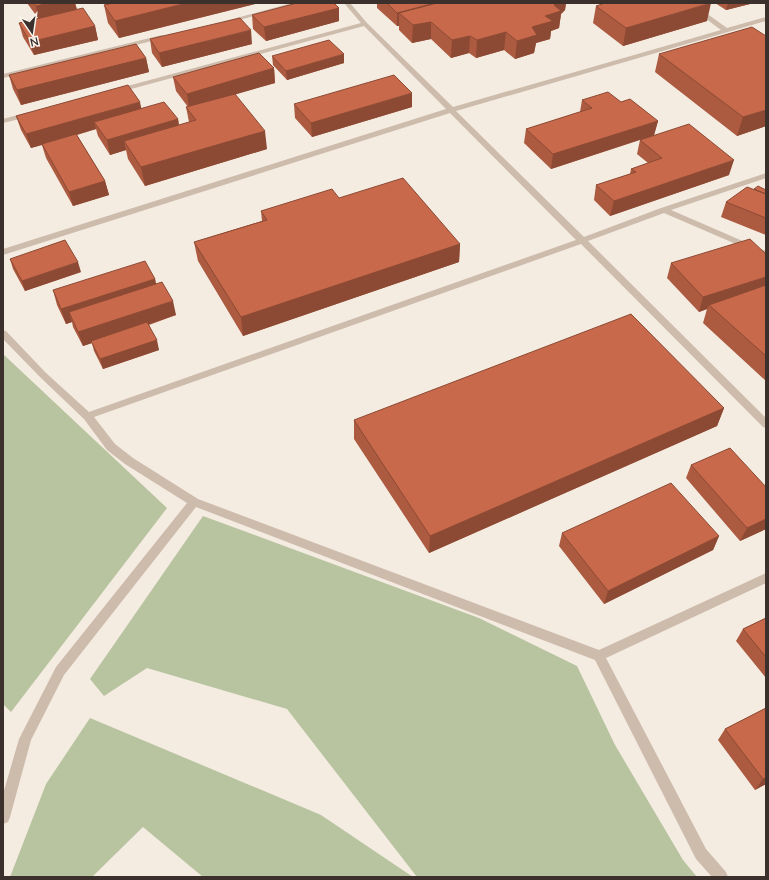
<svg xmlns="http://www.w3.org/2000/svg" width="769" height="880" viewBox="0 0 769 880" font-family="Lato,sans-serif">
  <rect width="100%" height="100%" fill="#f4ebe1"/>
  <!-- green -->
  <path fill="#b8c4a0" d="M3 354 167 508 11 712 3 704Z
    M203 516 479 618 577 666 615 745 683 860 697 877H417L287 709 147 668 104 696 90 679Z
    M90 718 321 815 413 877H203L143 827 92 877H10L46 784Z"/>
  <g fill="none" stroke-linecap="round" stroke-linejoin="round">
    <!-- minor -->
    <path fill="#cdbbac" fill-rule="evenodd" d="M292 3H303L228 23 225 21Z
      M344 3H350L367 23 453 107 721 30 685 3H692L727 28 766 17V21L456 111 584 237 661 208 766 173V178L671 210 766 251V257L664 213 588 241 766 418V428L763 427 581 244 94 417 115 444 133 458 198 499 599 650 766 573V583L606 658 706 849 726 872 728 877H712L696 859 595 660 196 507 64 675 31 740 10 817 8 822 3 824V794L19 739 56 667 187 503 125 464 107 450 84 419 40 377 3 339V330L6 331 46 373 89 412 576 240 450 113 3 255V249L446 109 364 26 120 92H114L113 90 361 23Z
      M162 35 164 36V38L3 78V74Z
      M29 112 33 114 32 116 3 123V119Z"/>
  </g>
  <!-- wall -->
  <path fill="#ac5a40" d="M27 3H75L77 9 95 26 98 40 34 55 23 37 19 23 38 18Z
    M113 3H259L119 38 108 23 104 5Z
    M377 3H572L567 4 566 3 565 10 561 14 559 28 551 31 550 39 536 43 534 53 515 59 504 50 476 58 469 53 451 58 431 39 412 43 399 30V26H397L377 8Z
    M715 3H754L726 10Z
    M596 6 707 21 623 46 593 23Z
    M339 8V21L266 41 253 29 252 15Z
    M150 39 252 44 162 67 152 53Z
    M659 54 766 126 737 136 655 72Z
    M272 56 344 63 287 80 273 65Z
    M146 58 149 72 21 105 13 89 9 75Z
    M274 68 275 83 235 94 267 149 145 186 128 159 126 150 110 155 98 136 96 129 77 135 105 181 109 195 73 206 46 158 42 145 31 148 21 130 16 116 141 108 178 119 179 125 189 122 186 107H188L176 91 173 77Z
    M582 100 621 102 658 121 654 135 729 175 610 216 594 200 596 185 630 174 631 169 648 163 637 154 640 140 551 169 524 143 526 129 580 112Z
    M294 104 412 107 312 137 295 118Z
    M754 189 766 190V235L721 217 726 202Z
    M339 198 460 244 459 262 243 336 198 261 194 242 262 221 261 211Z
    M766 254V381L703 323 707 309 699 312 667 278 671 263Z
    M10 259 81 272 25 291 13 269Z
    M155 279 156 284 176 315 149 325 159 350 103 369 94 351 92 343 83 346 73 327 72 322 66 324 57 305 53 290Z
    M724 408 717 426 429 553 354 439V420Z
    M691 465 766 487V529L740 541 686 478Z
    M562 533 719 536 713 550 604 604 559 546Z
    M766 618V678L736 641 743 629Z
    M766 708V784L755 790 718 740 725 729Z"/>
  <!-- shaded-wall -->
  <path fill="#8c4a34" d="M49 3H75L77 11 39 20 36 6Z
    M187 3H259L119 38 115 21Z
    M435 3 399 13V26H397V13Z
    M556 3H566L565 10 561 14 559 28 551 31 550 39 536 43 534 53 515 59 517 41 532 27 545 16Z
    M711 3 707 21 623 46 626 28Z
    M728 3H754L726 10Z
    M339 8V21L266 41 264 27Z
    M431 22V39L412 43 413 25Z
    M95 26 98 40 34 55 30 42Z
    M251 30 252 44 162 67 159 53Z
    M506 32 504 50 476 58 477 40Z
    M470 36 469 53 451 58 452 40Z
    M344 54V63L287 80 286 71Z
    M146 58 149 72 21 105 17 90Z
    M274 68 275 83 189 108 187 94Z
    M412 93V107L312 137 311 123Z
    M140 102 143 116 94 122 96 129 31 148 26 134Z
    M766 110V126L737 136 743 117Z
    M178 119 180 134 124 141 126 150 110 155 107 140Z
    M658 121 654 135 551 169 553 154Z
    M265 131 267 149 145 186 141 167Z
    M734 160 729 175 610 216 614 201Z
    M105 181 109 195 73 206 69 192Z
    M460 244 459 262 243 336 241 317Z
    M78 262 81 272 25 291 22 281Z
    M766 277V289L709 305 707 309 699 312 703 297Z
    M155 279 158 294 69 312 72 322 66 324 61 309Z
    M173 301 176 315 92 343 91 341 92 343 83 346 78 332Z
    M157 340 159 350 103 369 100 359Z
    M724 408 717 426 429 553 430 536Z
    M766 519V529L740 541 747 528Z
    M719 536 713 550 604 604 608 591Z
    M766 778V784L755 790 763 779Z"/>
  <!-- building -->
  <path fill="#c8694b" stroke="#8c4a34" d="M33 3H49L36 6Z
    M113 3H187L115 21 104 5Z
    M297 3H334L339 8 264 27 252 15Z
    M387 3H435L397 13Z
    M437 3H556L554 5 561 11 545 16 553 21 532 27 537 35 517 41 506 32 477 40 470 36 452 40 431 22 413 25 399 13Z
    M605 3H711L626 28 596 6Z
    M83 8 95 26 30 42 19 23Z
    M240 18 251 30 159 53 150 39Z
    M752 27 766 36V110L743 117 659 54Z
    M329 40 344 54 286 71 272 56Z
    M136 44 146 58 17 90 9 75Z
    M259 53 274 68 187 94 173 77Z
    M394 75 412 93 311 123 294 104Z
    M128 85 140 102 26 134 16 116Z
    M608 92 621 102 630 99 658 121 553 154 526 129 592 108 582 100Z
    M235 94 265 131 141 167 124 141 196 120 186 107Z
    M164 102 178 119 107 140 94 122Z
    M689 124 734 160 614 201 596 185 636 172 631 169 662 158 640 140Z
    M76 134 105 181 69 192 42 144Z
    M403 178 460 244 241 317 194 242 267 220 261 211 332 189 339 198Z
    M758 186 766 190V194L754 189Z
    M747 187 766 194V218L726 202Z
    M750 239 766 254V277L703 297 671 263Z
    M65 240 78 262 22 281 10 259Z
    M145 261 155 279 61 309 53 290Z
    M162 282 173 301 78 332 69 312Z
    M766 285V356L709 305Z
    M631 314 724 408 430 536 354 420Z
    M147 322 157 340 100 359 91 341Z
    M730 448 766 487V519L747 528 691 465Z
    M671 483 719 536 608 591 562 533Z
    M766 618V657L743 629Z
    M766 708V778L763 779 725 729Z"/>
  <!-- border -->
  <rect width="769" height="880" fill="none" stroke="#3b302b" stroke-width="8"/>
  <!-- north arrow -->
  <g transform="translate(32 32) rotate(167)" stroke="#fbf5ee" stroke-width="3" paint-order="stroke">
  <path d="M0-3L7 15L0 10L-7 15Z" fill="#3b302b"/>
  <text y="-6" font-size="11" font-weight="bold" text-anchor="middle" fill="#3b302b">N</text>
  </g>
</svg>
